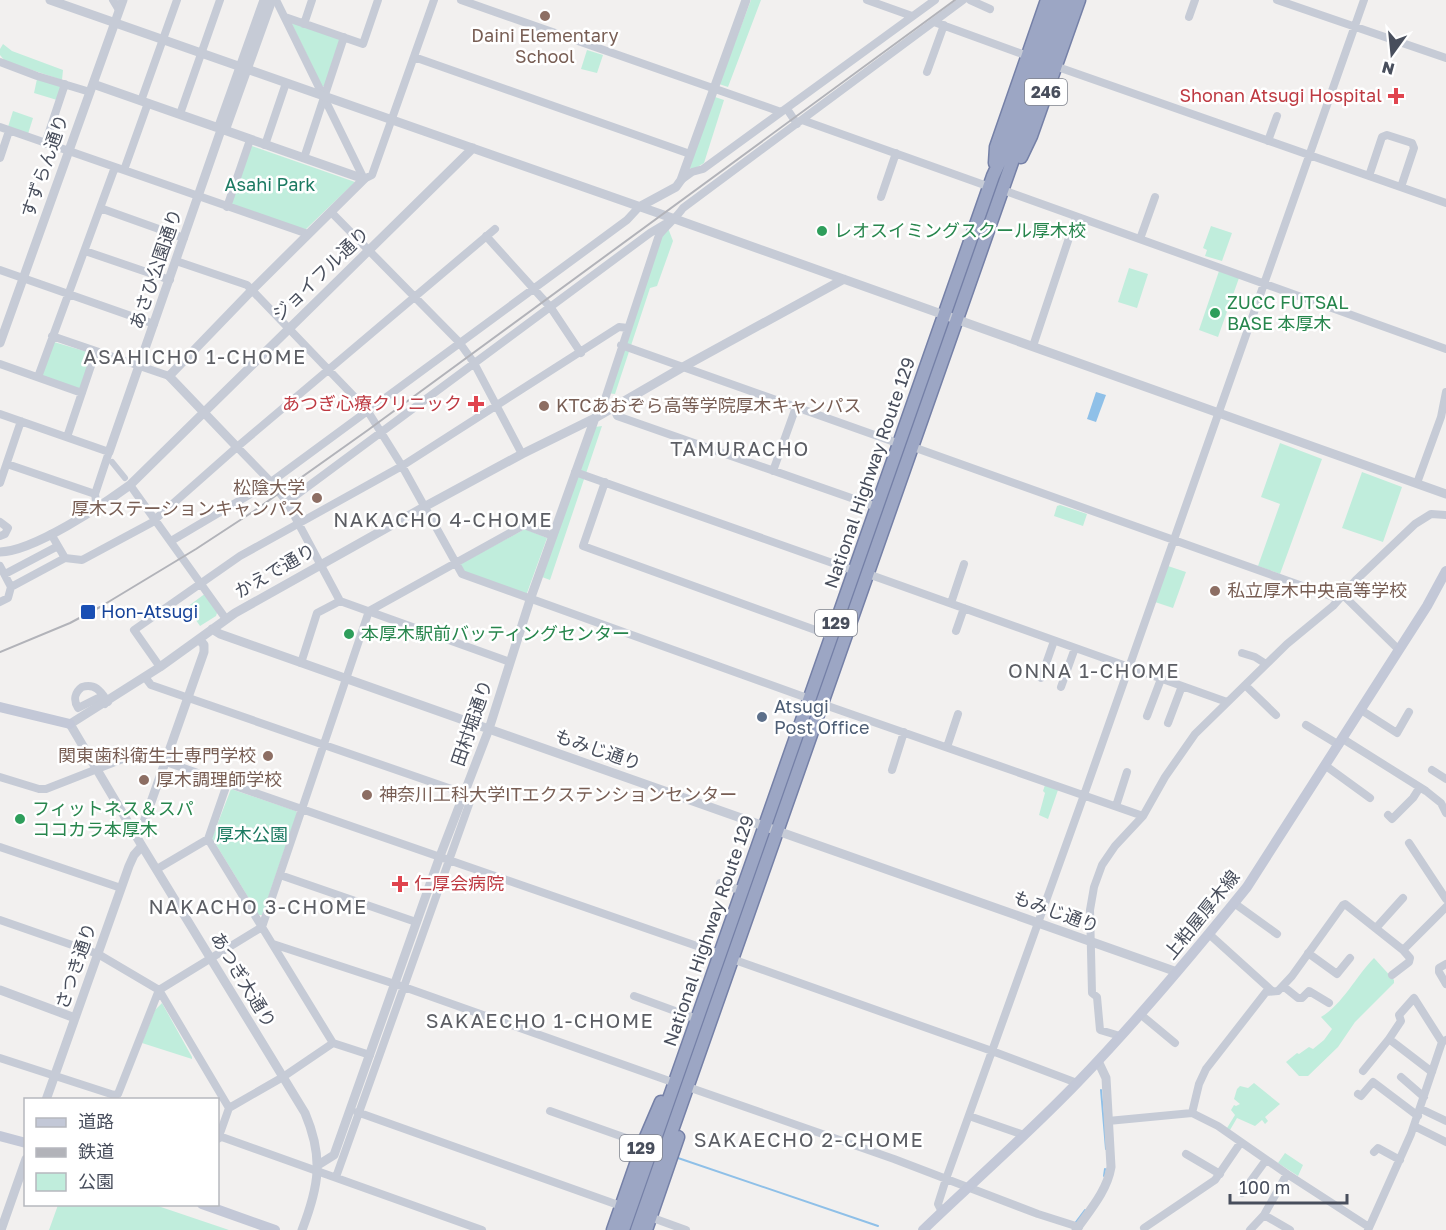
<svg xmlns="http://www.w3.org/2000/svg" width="1446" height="1230" viewBox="0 0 1446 1230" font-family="'Golos Text','Noto Sans JP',sans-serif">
  <rect width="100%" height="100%" fill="#f2f0ef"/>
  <!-- green -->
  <path fill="#c0eddc" d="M751 0H761L728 87 719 84Z
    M290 20 341 40 326 87 322 86Z
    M3 44 12 51 63 70 62 80 5 61 0 55V49Z
    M587 50 603 55 597 73 581 69Z
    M37 79 59 85 61 88 57 100 34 93Z
    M712 96 724 100 704 163 694 169 687 168Z
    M13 111 33 118 28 134 8 127Z
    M252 146 355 182 305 230 231 204 250 148Z
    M1211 226 1232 233 1222 261 1205 256 1207 250 1203 248Z
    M668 228 673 241 657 286 650 288 615 394 607 393 662 233Z
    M1129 268 1148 274 1137 308 1118 302Z
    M1219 271 1239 278 1218 337 1199 330Z
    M54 342 91 353 92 355 81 389 42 376Z
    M602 426 550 580 542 577 595 427Z
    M1280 443 1322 459 1280 574 1258 566 1280 504 1261 497Z
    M1362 472 1402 487 1383 542 1342 528Z
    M1060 505 1087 514 1083 526 1054 516 1057 506Z
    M525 529 547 538 527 593H525L464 573 460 564Z
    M1168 566 1186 572 1173 608 1155 602Z
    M206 593 218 610 216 616 200 626 187 607Z
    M1045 785 1058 790 1048 819 1039 815 1045 793 1043 791Z
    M231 789 296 811 297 813 262 915H259L212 838Z
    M1374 958 1394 980V983L1355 1022 1338 1047 1308 1076H1299L1286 1062 1297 1053 1299 1054 1309 1047 1313 1049 1324 1040 1332 1029 1321 1017C1343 1004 1356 976 1374 958Z
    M162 1003 192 1057V1059L142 1043 155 1010Z
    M1254 1083 1280 1104 1265 1117 1268 1121 1265 1124 1262 1120 1255 1126 1237 1118 1230 1130 1227 1128 1235 1115 1231 1110 1234 1105 1236 1106 1240 1104 1234 1099 1237 1089 1240 1086 1248 1088Z
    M1285 1153 1303 1165 1298 1176 1278 1163Z
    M58 1205H155L229 1230H49Z"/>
  <!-- water -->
  <path fill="#8fc0e8" d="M1096 392 1106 395 1096 422 1087 419Z"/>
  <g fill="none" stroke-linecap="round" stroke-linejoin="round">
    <!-- stream -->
    <path stroke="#8fc0e8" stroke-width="2" d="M1101 1090 1106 1149
      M678 1158 878 1226
      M1104 1176 1105 1169
      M1076 1222 1085 1210"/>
    <defs>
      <path id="trunk" d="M1021 157 1031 136 1079 0
        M995 163 996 147 1047 0
        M613 1230 643 1144 661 1102
        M623 1230 993 176 1005 150 1058 0
        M637 1230 1069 0
        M646 1230 678 1137"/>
    </defs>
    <!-- trunk casing -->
    <use href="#trunk" stroke="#7580a7" stroke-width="15"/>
    <!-- pedestrian -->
    <path stroke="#c6cbd6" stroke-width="6" d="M112 462 125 478"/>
    <!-- minor -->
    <path stroke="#c6cbd6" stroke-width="8" d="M113 0 119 10
      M276 0 364 179 372 175 434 0
      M461 0 781 112
      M867 0 912 16
      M970 0 990 9
      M1277 0 1446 58
      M285 17 363 44 378 0
      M1189 17 1195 0
      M934 22 1028 56
      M304 24 312 0
      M414 57 690 154
      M0 62 37 76 90 92
      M1055 66 1446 203
      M927 72 944 25
      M141 101 177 0
      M787 109 797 124
      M180 114 220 0
      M802 120 990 187
      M0 127 308 234
      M1268 141 1277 116
      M45 144 65 84
      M265 145 286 83
      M0 158 9 131
      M304 158 344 37
      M124 170 148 103
      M1369 176 1382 137 1387 135 1412 143 1414 148 1401 187
      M681 180 692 172 703 169 935 0
      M1003 190 1446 349
      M881 197 896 153
      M227 207 250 140
      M100 208 184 238
      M331 212 459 342 474 363 522 454
      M486 236 551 308 581 353
      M1140 239 1155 197
      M85 251 170 280
      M176 261 247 285 367 410 402 466 462 574 810 699
      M0 270 154 324
      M52 336 169 376
      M621 345 900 444
      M1033 346 1076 217
      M0 364 82 393
      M38 377 115 167
      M613 407 617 416 877 507
      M0 414 109 452 95 494 97 508
      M595 418 605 399 659 235C667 225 676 218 683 208L963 0
      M67 437 96 351
      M237 447 271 482 287 502 340 601 510 662
      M913 447 1339 599
      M7 464 95 494
      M773 471 796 407
      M575 472 855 571
      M605 482 583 546 832 636
      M0 483 21 421
      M1417 483 1441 417 1446 392
      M130 485 226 619
      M287 502 650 233 665 224
      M0 522 8 528 5 534 0 536
      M171 541 271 482 627 220 639 207
      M65 558 82 560 151 523 237 447 495 229
      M0 566 11 587 65 558 51 534
      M5 574 58 546
      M868 574 1227 702
      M1343 595 1399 650
      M0 602 8 598 11 587
      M951 603 964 564
      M956 631 964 608
      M1242 653 1255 657 1266 664
      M301 663 317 613 340 601
      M160 667 134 630 240 556 402 466 619 327 628 328
      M145 677 151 685 463 793
      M1041 678 1054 641
      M1245 685 1276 715
      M1061 687 1075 648
      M105 704 98 698 78 708C73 700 75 692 82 687 96 683 101 692 108 702
      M822 704 1143 816
      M1361 710 1397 733 1409 712
      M1147 716 1161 679
      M1168 723 1182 686
      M1306 725 1339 745
      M1343 739 1426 791 1441 803 1446 813
      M947 747 958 714
      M1326 766 1370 798
      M892 770 904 732
      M1432 770 1446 779
      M0 777 39 789H46L133 755 143 754 720 954
      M1116 806 1127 772
      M1388 815 1392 819 1413 798 1420 787
      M208 839 333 1043
      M1409 843 1446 899
      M0 847 121 888
      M157 869 208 839 227 784
      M280 875 416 922
      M720 883 742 891
      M1234 903 1277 934
      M0 920 98 954 159 990 229 1108
      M1376 928 1403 898
      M1209 934 1272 991
      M273 944 404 987 675 1083
      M1308 953 1337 974 1350 958
      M732 959 992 1051 1077 1083
      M1446 964 1439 968V972L1446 984
      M1392 975 1409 962 1410 958 1403 950
      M1283 986 1298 998H1302L1309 991 1329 1003
      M634 996 697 1019
      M1140 1014 1175 1043
      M1120 1036 1100 1030 1097 997 1092 993 1090 910 1094 887 1102 865 1115 846 1143 816 1165 777 1195 734 1287 644 1333 606 1356 580 1415 524 1431 514 1446 515
      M1389 1039 1401 1021 1399 1015 1414 998 1442 1042
      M0 1058 114 1095 118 1094 159 990 262 927 369 611 524 525 553 536
      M1363 1071 1389 1039 1432 1072
      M1401 1077 1424 1097
      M688 1087 894 1159 1038 1214 1079 1227
      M1358 1094 1361 1096 1373 1082 1418 1116
      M1421 1109 1446 1121
      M550 1111 643 1144
      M357 1112 621 1206
      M1192 1113 1199 1084 1206 1069 1266 992 1278 991 1292 976 1343 905 1345 904 1403 950 1446 907
      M969 1116 1024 1135
      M1108 1121 1192 1113 1218 1126 1287 1174 1369 1227
      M1414 1126 1446 1142
      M219 1136 482 1230
      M218 1139 229 1108 283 1077 333 1043 370 1055
      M1374 1152 1378 1148 1400 1160
      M1186 1154 1220 1174
      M336 1177 472 796
      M1242 1193 1266 1160
      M942 1212 938 1204 946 1179 1084 795 1364 0
      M1264 1215 1290 1230
      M650 1217 686 1230
      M1144 1228 1215 1180 1241 1142
      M1250 1230 1264 1215 1287 1174
      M1368 1230 1411 1134 1442 1042 1446 1040"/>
    <!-- tertiary -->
    <path stroke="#c6cbd6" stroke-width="9" d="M50 0 675 219 1446 494
      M93 84 364 179 252 290 169 376 237 447
      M221 130 226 128 272 0
      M639 207 676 187 681 180 746 0
      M0 343 123 0
      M109 452 221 130 219 126 264 0
      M0 552C34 551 101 506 130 485L473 148
      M212 629 220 634 1177 972
      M135 835 144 822 204 652V645L199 639
      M0 990 75 1018
      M46 1100 129 866 134 855 142 846
      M318 1165 334 1155 440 856 489 729 530 600 595 418
      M1 1230 26 1159
      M302 1230C319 1186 324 1158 305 1113L142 846 70 724 160 667 235 613 424 507 522 454 595 418 683 367 844 279
      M1076 1230C1090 1210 1107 1191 1111 1167L1106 1078 1098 1061"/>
    <!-- secondary -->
    <path stroke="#c3c8d7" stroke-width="10" d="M0 707 70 724
      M0 1136 26 1143
      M202 1204 275 1230
      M923 1230C974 1181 1028 1134 1077 1083 1137 1021 1193 954 1247 887L1427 606 1446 571"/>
    <!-- trunk -->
    <use href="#trunk" stroke="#9ca6c4" stroke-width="12"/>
    <!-- rail -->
    <path stroke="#b2b3b9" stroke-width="2" d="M0 652 70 623 100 607 196 549 254 511 368 430 955 0"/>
  </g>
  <!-- markers -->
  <g fill="#8d6e63" stroke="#fff" stroke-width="2">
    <circle cx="545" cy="16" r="6"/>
    <circle cx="544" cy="406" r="6"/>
    <circle cx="317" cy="498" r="6"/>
    <circle cx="1215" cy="591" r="6"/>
    <circle cx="268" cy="756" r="6"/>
    <circle cx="144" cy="780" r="6"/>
    <circle cx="367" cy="795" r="6"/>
  </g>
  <g fill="#e0444e" stroke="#fff" stroke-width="2">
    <path d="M1393 87h6v6h6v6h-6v6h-6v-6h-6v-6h6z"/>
    <path d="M473 395h6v6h6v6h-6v6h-6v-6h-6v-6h6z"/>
    <path d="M397 875h6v6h6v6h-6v6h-6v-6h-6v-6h6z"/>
  </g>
  <g fill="#2e9e5b" stroke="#fff" stroke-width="2">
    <circle cx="822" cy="231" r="6"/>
    <circle cx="1215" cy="313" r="6"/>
    <circle cx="349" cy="634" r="6"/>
    <circle cx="20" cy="819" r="6"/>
  </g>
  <rect fill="#1a4fb4" stroke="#fff" stroke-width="2" x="80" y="604" width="16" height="16" rx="3"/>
  <circle fill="#5c6f8a" stroke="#fff" stroke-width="2" cx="762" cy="717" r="6"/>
  <g text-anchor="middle" stroke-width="5" stroke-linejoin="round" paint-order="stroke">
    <!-- shield labels -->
    <g fill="#fff" stroke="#7f838d" stroke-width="1.5">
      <rect x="1025" y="79" width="42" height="26" rx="4.5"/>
      <rect x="815" y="610" width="42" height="26" rx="4.5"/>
      <rect x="620" y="1135" width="42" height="26" rx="4.5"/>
    </g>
    <g font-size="16" font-weight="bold" fill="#484e5c">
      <text x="1046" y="98">246</text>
      <text x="836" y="629">129</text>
      <text x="641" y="1154">129</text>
    </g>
    <!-- education labels -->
    <g font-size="18" fill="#785e54" stroke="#fff" text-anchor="start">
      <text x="545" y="42" text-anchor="middle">Daini Elementary<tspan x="545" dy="21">School</tspan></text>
      <text x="556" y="412">KTCあおぞら高等学院厚木キャンパス</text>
      <text x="305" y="494" text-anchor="end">松陰大学<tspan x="305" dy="21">厚木ステーションキャンパス</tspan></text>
      <text x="1227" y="597">私立厚木中央高等学校</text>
      <text x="256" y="762" text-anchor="end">関東歯科衛生士専門学校</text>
      <text x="156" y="786">厚木調理師学校</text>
      <text x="379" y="801">神奈川工科大学ITエクステンションセンター</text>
    </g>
    <!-- health labels -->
    <g font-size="18" fill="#be3a42" stroke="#fff" text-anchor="end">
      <text x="1382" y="102">Shonan Atsugi Hospital</text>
      <text x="462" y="410">あつぎ心療クリニック</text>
      <text x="414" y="890" text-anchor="start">仁厚会病院</text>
    </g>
    <!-- street labels -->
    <g font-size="18" fill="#484e5c" stroke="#fff">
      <text transform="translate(45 166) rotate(-71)" y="6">すずらん通り</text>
      <text transform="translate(156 269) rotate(-71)" y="6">あさひ公園通り</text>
      <text transform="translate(321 274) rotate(-44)" y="6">ジョイフル通り</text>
      <text transform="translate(870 473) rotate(-71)" y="6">National Highway Route 129</text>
      <text transform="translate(275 571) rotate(-30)" y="6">かえで通り</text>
      <text transform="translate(472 723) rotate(-71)" y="6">田村堀通り</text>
      <text transform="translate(598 750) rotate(19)" y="6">もみじ通り</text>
      <text transform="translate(1056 912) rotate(20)" y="6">もみじ通り</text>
      <text transform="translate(1202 915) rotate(-51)" y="6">上粕屋厚木線</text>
      <text transform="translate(709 931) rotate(-71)" y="6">National Highway Route 129</text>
      <text transform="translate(76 966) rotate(-71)" y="6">さつき通り</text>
      <text transform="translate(243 980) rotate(59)" y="6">あつぎ大通り</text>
    </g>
    <!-- park labels -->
    <g font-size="18" fill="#1c7a62" stroke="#fff">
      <text x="270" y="191">Asahi Park</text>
      <text x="252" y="841">厚木公園</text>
    </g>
    <!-- leisure labels -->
    <g font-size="18" fill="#27864d" stroke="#fff" text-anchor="start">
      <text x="834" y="237">レオスイミングスクール厚木校</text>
      <text x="1227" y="309">ZUCC FUTSAL<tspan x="1227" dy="21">BASE 本厚木</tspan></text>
      <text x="361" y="640">本厚木駅前バッティングセンター</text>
      <text x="32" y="815">フィットネス＆スパ<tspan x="32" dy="21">ココカラ本厚木</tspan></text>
    </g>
    <!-- transit labels -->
    <g font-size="18" fill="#164399" stroke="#fff" text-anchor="start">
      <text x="101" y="618">Hon-Atsugi</text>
    </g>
    <!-- service labels -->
    <g font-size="18" fill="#4e5e75" stroke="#fff" text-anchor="start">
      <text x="774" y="713">Atsugi<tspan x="774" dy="21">Post Office</tspan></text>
    </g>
    <!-- neighbourhood labels -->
    <g font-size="20" letter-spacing="1.5" fill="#5c5e64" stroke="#fff">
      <text x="195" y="364">ASAHICHO 1-CHOME</text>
      <text x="740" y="456">TAMURACHO</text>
      <text x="443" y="527">NAKACHO 4-CHOME</text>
      <text x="1094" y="678">ONNA 1-CHOME</text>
      <text x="258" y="914">NAKACHO 3-CHOME</text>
      <text x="540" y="1028">SAKAECHO 1-CHOME</text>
      <text x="809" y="1147">SAKAECHO 2-CHOME</text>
    </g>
  </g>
  <!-- legend -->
  <rect x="24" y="1098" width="195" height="108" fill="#ffffff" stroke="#b6b8be" stroke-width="1.5"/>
  <rect x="36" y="1118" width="30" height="9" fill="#c3c8d7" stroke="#b6b8be" stroke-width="1.5"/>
  <text x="78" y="1128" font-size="18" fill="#484e5c">道路</text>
  <rect x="36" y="1148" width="30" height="9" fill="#b2b3b9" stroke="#b6b8be" stroke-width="1.5"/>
  <text x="78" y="1158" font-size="18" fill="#484e5c">鉄道</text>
  <rect x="36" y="1173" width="30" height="18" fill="#c0eddc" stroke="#b6b8be" stroke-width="1.5"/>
  <text x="78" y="1188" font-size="18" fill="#484e5c">公園</text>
  <!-- north arrow -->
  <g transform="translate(1392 54) rotate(195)" stroke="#ffffff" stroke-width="4.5" paint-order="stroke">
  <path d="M0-4.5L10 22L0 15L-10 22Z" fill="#484e5c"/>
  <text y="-9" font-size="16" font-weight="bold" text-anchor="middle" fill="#484e5c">N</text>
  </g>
  <!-- scale -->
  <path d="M1230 1194v9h117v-9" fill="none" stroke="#484e5c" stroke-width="3"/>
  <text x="1239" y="1194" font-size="18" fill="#484e5c" stroke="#ffffff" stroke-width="4.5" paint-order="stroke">100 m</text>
</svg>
